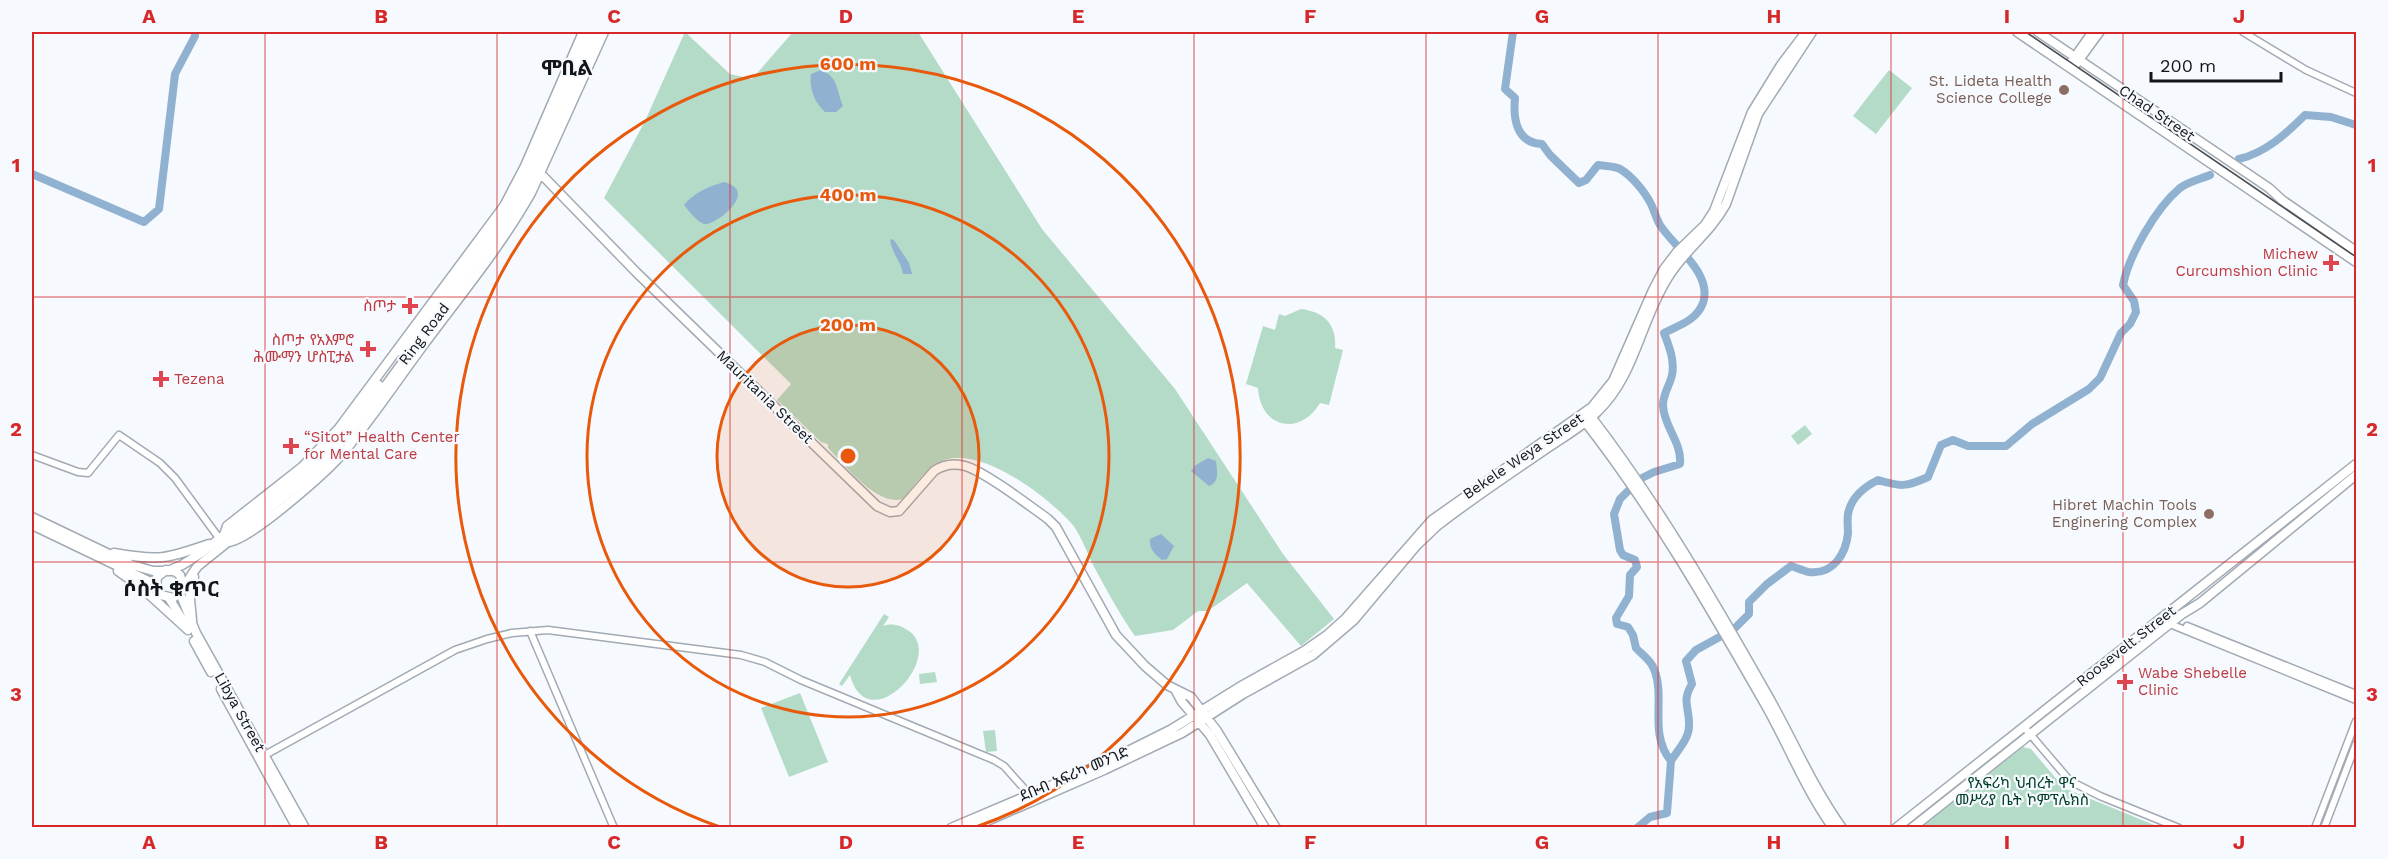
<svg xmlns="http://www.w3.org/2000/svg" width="2388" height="859" viewBox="0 0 2388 859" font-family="'Work Sans','Noto Sans Ethiopic',sans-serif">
  <rect width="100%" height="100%" fill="#f6f9fd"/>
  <!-- green -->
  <path fill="#b3dbc7" d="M685 32 730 74 752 79 793 32H918L1042 229 1175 389 1283 554 1334 619 1301 646 1247 583 1208 611H1198L1173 630 1135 636C1118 612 1105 587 1091 561 1086 549 1080 534 1072 524 1048 497 975 440 938 463 924 471 913 487 903 499 877 507 845 465 828 448V444L821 442 777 400 791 384 604 198 645 121Z
    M1889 70 1912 88 1876 134 1853 116Z
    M1301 309C1324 312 1337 324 1335 348L1343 350 1329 405 1320 403C1300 437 1260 428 1258 388L1246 384 1263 326 1275 330 1279 314 1285 316Z
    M1805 425 1812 434 1798 445 1791 436Z
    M884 614 889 617 883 626C894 623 900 625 909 631 946 657 868 741 850 675L842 686 839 684Z
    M935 672 937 682 920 684 919 674Z
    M800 693 828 762 789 777 761 708Z
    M995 730 997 751 986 752 983 731Z
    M2023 747 2031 749 2064 788 2159 827H1921Z"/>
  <!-- water -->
  <path fill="#90b1d0" d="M821 70C838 76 837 92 843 106L836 112H825C814 102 809 88 811 74Z
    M724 182C760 191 716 225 705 224 698 223 688 210 684 205 693 193 710 186 724 182Z
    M890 239 894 240 909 263 912 274H903C901 261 891 252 890 239Z
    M1208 458 1216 461C1217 471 1220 482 1209 486L1191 471 1196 465Z
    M1161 534 1174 546 1167 559 1162 560C1155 554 1149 549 1150 539Z"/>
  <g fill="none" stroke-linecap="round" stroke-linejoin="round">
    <!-- river -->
    <path stroke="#90b1d0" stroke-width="8" d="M1513 32 1505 89 1515 98C1513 118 1516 143 1542 144L1550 155 1579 183 1586 180 1598 165C1604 166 1615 166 1620 169 1632 176 1645 192 1651 204 1654 210 1656 218 1660 225 1673 246 1713 273 1703 303 1696 321 1679 325 1664 333 1669 346 1675 361 1672 375 1670 385 1662 396 1663 406 1664 427 1682 442 1680 464L1654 472 1640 479 1620 499 1614 514 1620 550 1623 555 1635 560 1637 567 1630 575 1629 596 1616 618 1617 624 1628 627 1633 635 1636 648C1642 655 1650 659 1654 669 1666 698 1648 733 1671 761L1667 813 1650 817 1637 828
      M2239 159C2265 153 2286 134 2305 115L2331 117 2356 125
      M32 174 144 222 159 209 175 74 195 36V32
      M1671 761C1677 751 1689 739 1689 726 1690 708 1681 702 1692 684L1686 661 1696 650 1734 629 1749 614V602L1767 584 1791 566C1797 568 1804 571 1809 572 1833 575 1846 554 1848 533 1848 527 1847 520 1848 514 1851 497 1864 487 1878 480 1901 487 1906 487 1928 477L1941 445 1953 440 1968 446H2006L2032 424 2089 389 2100 378 2121 333 2130 324 2136 312 2134 301 2123 285C2129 255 2156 208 2180 188 2188 182 2201 179 2210 175"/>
    <defs>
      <path id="tertiary" d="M2243 32 2306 70 2356 93
        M32 455 78 472 88 473 119 435 160 463 175 478 219 538
        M2164 616 2170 624 2356 700
        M2187 626 2356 694
        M530 631 614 828
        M2024 727 2070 781 2100 796 2179 828
        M265 755 455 650 487 639 512 633 548 630 741 655 765 662 801 680 994 760 1004 766 1029 794
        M2315 828 2356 721
        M2324 828 2356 744"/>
      <path id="secondary" d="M2068 66 2092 32
        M2073 69 2100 32"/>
      <path id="primary" d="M2017 32 2356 262
        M2038 32 2269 188 2282 200 2356 251
        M531 167 541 174 636 272 877 506 890 512 899 511 934 471C943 465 954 463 965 466 984 471 1030 506 1048 519L1056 527 1116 635 1145 666 1167 685 1191 697 1217 731 1276 828
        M1589 414C1657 502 1713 599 1768 696 1793 740 1812 786 1842 828
        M1583 419C1652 507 1709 606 1765 704 1788 744 1805 789 1833 828
        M224 535 227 526 302 467 339 428 504 206 525 166 583 32
        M228 542C249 541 327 472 343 453 371 420 396 382 422 347 459 297 500 248 531 193L604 32
        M180 593 196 633 305 828
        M169 598 187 627
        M194 641 211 672
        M221 689 297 828
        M1176 691 1182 702 1210 735 1265 828
        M951 828 1104 763 1172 729 1243 685 1304 651 1327 635 1346 618 1432 520 1592 407 1613 381 1653 290 1664 269 1677 252 1705 225 1714 211 1752 112 1781 65 1806 32
        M971 828 1104 770 1182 733 1243 694 1313 655 1354 620 1417 545 1437 526C1473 498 1511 473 1549 447 1565 436 1583 426 1597 412 1635 376 1640 322 1667 279 1684 250 1709 235 1726 204L1758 114 1812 32
        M1896 828 2356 464
        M1912 828 2182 614 2200 603 2356 475"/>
      <path id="trunk" d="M402 353 509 208 536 154 590 32
        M32 517 132 565 153 571H174L180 575 183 586
        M32 525 155 584
        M114 553C159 561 166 559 209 544
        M166 570 157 577 156 588 161 595 173 598C184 592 189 576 198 566L315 472 330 457 372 404 514 211 535 170 597 32
        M170 570 182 565 201 553 305 472 333 445 379 385
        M118 571 142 588 188 630
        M192 623C192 607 186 592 194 577"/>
    </defs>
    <!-- tertiary casing -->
    <use href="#tertiary" stroke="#a2aab3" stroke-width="9"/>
    <!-- secondary casing -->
    <use href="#secondary" stroke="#a2aab3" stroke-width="10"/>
    <!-- primary casing -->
    <use href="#primary" stroke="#a2aab3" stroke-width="11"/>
    <!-- trunk casing -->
    <use href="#trunk" stroke="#a2aab3" stroke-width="11"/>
    <!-- tertiary -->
    <use href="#tertiary" stroke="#fff" stroke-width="6"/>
    <!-- secondary -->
    <use href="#secondary" stroke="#fff" stroke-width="7"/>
    <!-- primary -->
    <use href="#primary" stroke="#fff" stroke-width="8"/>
    <!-- trunk -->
    <use href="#trunk" stroke="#fff" stroke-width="8"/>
    <!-- tram -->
    <path stroke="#4b4e51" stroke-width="1.5" d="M2026 32 2356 257"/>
  </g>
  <!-- grid -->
  <path fill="none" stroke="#d62828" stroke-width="1.5" stroke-opacity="0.55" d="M265 32V828M497 32V828M730 32V828M962 32V828M1194 32V828M1426 32V828M1658 32V828M1891 32V828M2123 32V828M32 297H2356M32 562H2356"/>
  <!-- distance rings -->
  <circle cx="848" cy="456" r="131" fill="#e8590c" fill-opacity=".12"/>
  <g fill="none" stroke="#e8590c" stroke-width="3">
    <circle cx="848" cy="456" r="131"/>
    <circle cx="848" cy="456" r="261"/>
    <path d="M720 827A392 392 0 1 1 976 827"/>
  </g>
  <!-- markers -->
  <g fill="#8d6e63" stroke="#f6f9fd" stroke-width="2">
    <circle cx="2064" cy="90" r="6"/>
    <circle cx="2209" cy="514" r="6"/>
  </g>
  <g fill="#e0444e" stroke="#f6f9fd" stroke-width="2">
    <path d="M2328 254h6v6h6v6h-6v6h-6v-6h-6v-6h6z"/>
    <path d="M407 297h6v6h6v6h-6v6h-6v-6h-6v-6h6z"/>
    <path d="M365 340h6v6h6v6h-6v6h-6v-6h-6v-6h6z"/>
    <path d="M158 370h6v6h6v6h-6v6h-6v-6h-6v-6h6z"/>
    <path d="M288 437h6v6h6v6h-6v6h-6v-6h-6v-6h6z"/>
    <path d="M2122 673h6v6h6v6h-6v6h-6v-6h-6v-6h6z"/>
  </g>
  <g text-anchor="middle" stroke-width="4.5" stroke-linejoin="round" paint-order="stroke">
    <!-- education labels -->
    <g font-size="15" fill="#785e54" stroke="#f6f9fd" text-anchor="end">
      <text x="2052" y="86">St. Lideta Health<tspan x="2052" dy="17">Science College</tspan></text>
      <text x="2197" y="510">Hibret Machin Tools<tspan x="2197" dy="17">Enginering Complex</tspan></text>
    </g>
    <!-- street labels -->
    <g font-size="15" fill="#131619" stroke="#f6f9fd">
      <text transform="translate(2157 113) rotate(34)" y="5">Chad Street</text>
      <text transform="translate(424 334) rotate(-53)" y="5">Ring Road</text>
      <text transform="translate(765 397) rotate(44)" y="5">Mauritania Street</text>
      <text transform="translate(1523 456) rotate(-34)" y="5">Bekele Weya Street</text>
      <text transform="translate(2126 646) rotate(-38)" y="5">Roosevelt Street</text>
      <text transform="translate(240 712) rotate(61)" y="5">Libya Street</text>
      <text transform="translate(1074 774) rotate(-23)" y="5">ደቡብ አፍሪካ መንገድ</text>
    </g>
    <!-- health labels -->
    <g font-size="15" fill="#be3a42" stroke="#f6f9fd" text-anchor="end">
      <text x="2318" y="259">Michew<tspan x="2318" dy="17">Curcumshion Clinic</tspan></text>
      <text x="396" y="311">ስጦታ</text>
      <text x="354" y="345">ስጦታ የአእምሮ<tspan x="354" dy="17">ሕሙማን ሆስፒታል</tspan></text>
      <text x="174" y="384" text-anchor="start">Tezena</text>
      <text x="304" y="442" text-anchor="start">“Sitot” Health Center<tspan x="304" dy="17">for Mental Care</tspan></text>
      <text x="2138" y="678" text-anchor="start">Wabe Shebelle<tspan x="2138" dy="17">Clinic</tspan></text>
    </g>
    <!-- park labels -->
    <g font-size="15" fill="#003e29" stroke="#f6f9fd">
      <text x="2022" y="788">የአፍሪካ ህብረት ዋና<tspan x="2022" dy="17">መሥሪያ ቤት ኮምፕሌክስ</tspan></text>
    </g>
    <!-- district labels -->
    <g font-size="21" font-weight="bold" fill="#131619" stroke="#f6f9fd">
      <text x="567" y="75">ሞቢል</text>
      <text x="171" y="596">ሶስት ቁጥር</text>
    </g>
  </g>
  <circle cx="848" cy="456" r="9" fill="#e8590c" stroke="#f6f9fd" stroke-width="3"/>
  <g font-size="18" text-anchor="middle" font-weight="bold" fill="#e8590c" stroke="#f6f9fd" stroke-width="4.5" stroke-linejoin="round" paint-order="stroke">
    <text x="848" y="70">600 m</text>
    <text x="848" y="201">400 m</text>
    <text x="848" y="331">200 m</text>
  </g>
  <!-- border -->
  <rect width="2388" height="859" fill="none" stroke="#f6f9fd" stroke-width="66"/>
  <!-- scale -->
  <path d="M2151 72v9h130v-9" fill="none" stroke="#131619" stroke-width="3"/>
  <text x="2160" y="72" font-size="18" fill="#131619" stroke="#f6f9fd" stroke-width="4.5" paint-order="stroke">200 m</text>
  <rect x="33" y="33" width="2322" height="793" fill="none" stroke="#d62828" stroke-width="2"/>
  <g font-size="20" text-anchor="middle" font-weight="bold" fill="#d62828">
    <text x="149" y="23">A</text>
    <text x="381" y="23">B</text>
    <text x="614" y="23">C</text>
    <text x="846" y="23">D</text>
    <text x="1078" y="23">E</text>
    <text x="1310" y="23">F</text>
    <text x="1542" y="23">G</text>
    <text x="1774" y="23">H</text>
    <text x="2007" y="23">I</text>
    <text x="2239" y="23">J</text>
    <text x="16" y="172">1</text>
    <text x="2372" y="172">1</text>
    <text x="16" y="436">2</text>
    <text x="2372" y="436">2</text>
    <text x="16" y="701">3</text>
    <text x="2372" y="701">3</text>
    <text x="149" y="849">A</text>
    <text x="381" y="849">B</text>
    <text x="614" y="849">C</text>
    <text x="846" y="849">D</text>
    <text x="1078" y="849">E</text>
    <text x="1310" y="849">F</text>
    <text x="1542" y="849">G</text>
    <text x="1774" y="849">H</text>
    <text x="2007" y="849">I</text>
    <text x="2239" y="849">J</text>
  </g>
</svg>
